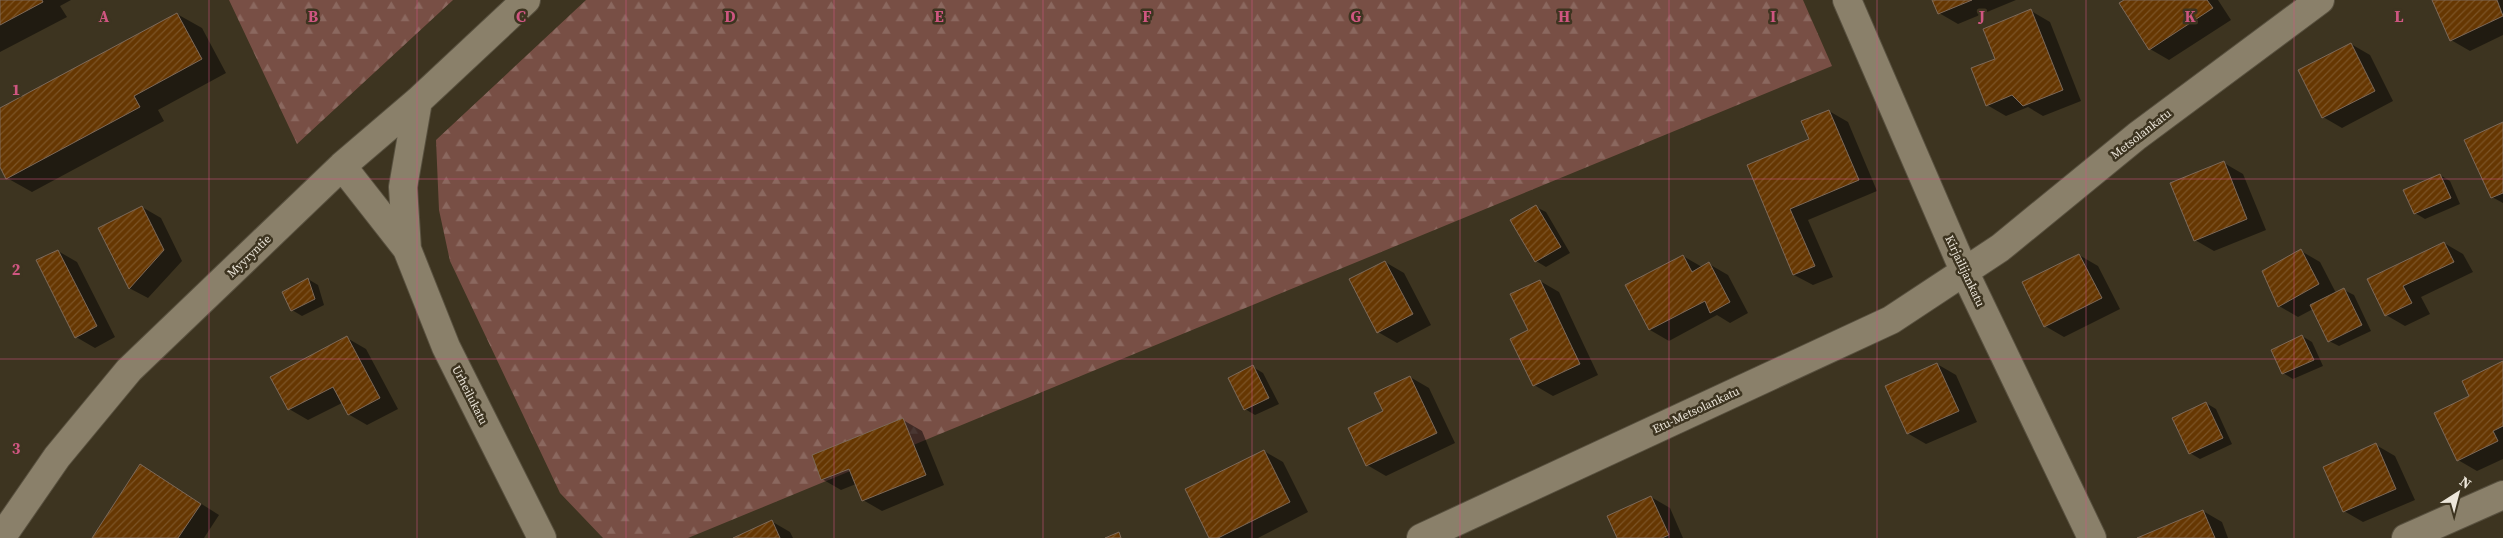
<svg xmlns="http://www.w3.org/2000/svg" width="2503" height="538" viewBox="0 0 2503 538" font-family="'Source Serif 4',serif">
  <defs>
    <pattern id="forest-firs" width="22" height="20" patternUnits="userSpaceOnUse" patternTransform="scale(1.25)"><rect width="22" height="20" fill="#784f45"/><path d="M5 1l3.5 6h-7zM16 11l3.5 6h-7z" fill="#8b685f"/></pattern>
    <pattern id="building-hatch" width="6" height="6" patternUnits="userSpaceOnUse" patternTransform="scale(1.25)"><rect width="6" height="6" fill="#663702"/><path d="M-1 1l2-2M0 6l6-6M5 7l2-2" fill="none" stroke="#7c5426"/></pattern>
  </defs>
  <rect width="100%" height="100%" fill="#3d3420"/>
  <!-- forest -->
  <path fill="url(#forest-firs)" d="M229 0H453L297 144Z
    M586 0H1803L1832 66 688 538H603L560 493 450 261 439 210 436 140Z"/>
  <!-- shadow -->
  <path fill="#0007" d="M0 0H71L60 6 67 17 0 52Z
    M1934 0H2016L1958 24 1939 13Z
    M2126 0H2218L2231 20 2169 60 2150 49Z
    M2433 0H2503V35L2470 51 2451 40Z
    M2031 11 2050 22 2081 101 2043 116 2028 107 2006 116 1987 105 1996 60Z
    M177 14 202 28 226 73 158 110 164 121 32 192 7 178 0 164V110Z
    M2351 44 2370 55 2393 101 2342 128 2323 117Z
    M1829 111 1848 122 1877 191 1808 220 1833 277 1813 285 1794 275 1749 166 1811 140Z
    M2503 124V203L2492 197Z
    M2224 163 2243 174 2266 230 2214 251 2195 240Z
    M2440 175 2450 181 2460 204 2425 219 2415 213Z
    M142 207 161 218 182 261 148 298 129 288Z
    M1536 207 1546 212 1570 253 1546 267 1536 261Z
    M2444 243 2463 254 2473 272 2421 297 2430 314 2405 326 2386 315 2368 279Z
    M58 251 77 262 115 337 95 348 76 337Z
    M2301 251 2320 262 2336 293 2344 290 2354 295 2371 331 2339 346 2329 341 2313 309 2298 317 2279 306Z
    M2079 255 2098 266 2120 309 2064 337 2045 326Z
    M1683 256 1702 267 1709 264 1728 275 1748 313 1730 323 1717 315 1669 341 1650 330 1626 286Z
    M1385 262 1404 273 1431 325 1397 343 1378 332Z
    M308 279 318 285 324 305 302 316 292 310Z
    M1540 281 1559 292 1598 375 1553 396 1534 385 1530 330Z
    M2302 336 2312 342 2323 366 2293 379 2283 373Z
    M347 338 366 349 398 409 367 425 348 414 342 403 308 420 289 409 272 377Z
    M2503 363V459L2477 471 2458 460 2470 397Z
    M1937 364 1956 375 1977 422 1926 444 1907 433Z
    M1253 367 1263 373 1279 404 1255 415 1245 409 1230 379Z
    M1410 377 1429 388 1455 443 1386 476 1367 465Z
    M2206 403 2216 409 2232 444 2200 459 2190 453Z
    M903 420 922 431 944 485 882 511 863 500 856 484 841 490 822 479Z
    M2376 445 2395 456 2415 500 2363 522 2344 511Z
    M1264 451 1283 462 1308 512 1258 538H1211Z
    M159 477 219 515 204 538H94Z
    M1651 497 1670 508 1683 538H1618Z
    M2203 511 2222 522 2228 538H2139Z
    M771 521 790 532 793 538H736Z"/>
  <!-- building -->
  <path fill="url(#building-hatch)" stroke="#7d6959" d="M0 0H42L43 2 0 25Z
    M1932 0H1972L1938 14Z
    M2124 0H2207L2213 8 2149 50 2119 3Z
    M2432 0H2497L2503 16 2450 41Z
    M2031 9 2063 90 2023 106 2012 95 1986 106 1971 68 1995 59 1983 29Z
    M177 13 202 59 134 96 140 107 6 179 0 167V108Z
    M2351 43 2375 91 2322 118 2298 70Z
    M1829 110 1859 180 1790 209 1815 266 1793 275 1747 165 1809 139 1801 121Z
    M2503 122V193L2491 198 2464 140Z
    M2224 161 2247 219 2194 241 2170 183Z
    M2440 174 2451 198 2414 214 2403 190Z
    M1536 205 1561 247 1535 262 1510 220Z
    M142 206 164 250 129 289 98 228Z
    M2444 242 2454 262 2403 286 2412 303 2385 316 2367 279Z
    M2301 249 2319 284 2278 307 2262 271Z
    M58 250 97 326 75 338 36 260Z
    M2079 254 2102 298 2044 327 2022 282Z
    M1683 255 1692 272 1709 262 1730 302 1710 313 1705 301 1649 330 1625 285Z
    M1385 261 1413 314 1377 333 1349 279Z
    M308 278 315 299 291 311 282 292Z
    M1540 280 1580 364 1533 386 1510 339 1528 330 1510 294Z
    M2344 288 2362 325 2328 342 2310 305Z
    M2302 335 2314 360 2282 374 2271 350Z
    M347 336 380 398 348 415 333 387 288 410 270 377Z
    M2503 361V426L2493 431 2498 441 2457 461 2434 413 2469 396 2462 381Z
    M1937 363 1959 411 1907 434 1885 386Z
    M1253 365 1269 398 1244 410 1228 378Z
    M1410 376 1437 433 1366 466 1348 428 1383 411 1374 393Z
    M2206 402 2223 438 2189 454 2172 418Z
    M903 418 926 475 862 501 849 469 821 480 812 455Z
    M2376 443 2396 489 2343 512 2323 467Z
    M1264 450 1290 502 1218 538H1209L1185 489Z
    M140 464 201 504 178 538H92Z
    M1651 496 1669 535 1662 538H1617L1607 516Z
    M2203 510 2215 538H2137Z
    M772 520 780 538H733Z
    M1119 532 1121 538H1105Z"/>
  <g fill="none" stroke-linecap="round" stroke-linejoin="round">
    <defs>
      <path id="minor" d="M1847 0 1965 273 2092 538
        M342 166 407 249 446 347 542 538
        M407 249 403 187 418 101
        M1 538 57 457 129 370 342 166 418 101 526 0
        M1421 538 1891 320 2000 248 2137 136 2320 0
        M2406 538 2503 495"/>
    </defs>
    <!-- minor casing -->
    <use href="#minor" stroke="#58503f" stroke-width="30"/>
    <!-- minor -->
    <use href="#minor" stroke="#8a806a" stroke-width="28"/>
  </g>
  <!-- grid -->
  <path fill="none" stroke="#cf5681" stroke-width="1" stroke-opacity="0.55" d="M209 0V538M417 0V538M626 0V538M834 0V538M1043 0V538M1252 0V538M1460 0V538M1669 0V538M1877 0V538M2086 0V538M2294 0V538M0 179H2503M0 359H2503"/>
  <g text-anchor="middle" stroke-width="5" stroke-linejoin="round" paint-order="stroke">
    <!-- street labels -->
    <g font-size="12" fill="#ece6da" stroke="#3d3420">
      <text transform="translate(2141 134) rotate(-38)" y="4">Metsolankatu</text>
      <text transform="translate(249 256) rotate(-44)" y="4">Myyryntie</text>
      <text transform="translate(1965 271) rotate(65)" y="4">Kirjailijankatu</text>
      <text transform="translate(470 395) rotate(63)" y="4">Urheilukatu</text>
      <text transform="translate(1696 410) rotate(-25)" y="4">Etu-Metsolankatu</text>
    </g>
  </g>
  <g font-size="16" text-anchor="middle" font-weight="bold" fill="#cf5681" stroke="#3d3420" stroke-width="5" stroke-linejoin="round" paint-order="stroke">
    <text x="104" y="22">A</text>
    <text x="313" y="22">B</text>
    <text x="521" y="22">C</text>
    <text x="730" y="22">D</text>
    <text x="939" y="22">E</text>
    <text x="1147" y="22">F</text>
    <text x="1356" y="22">G</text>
    <text x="1564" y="22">H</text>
    <text x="1773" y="22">I</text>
    <text x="1982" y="22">J</text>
    <text x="2190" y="22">K</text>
    <text x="2399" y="22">L</text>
    <text x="16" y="95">1</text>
    <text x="16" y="275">2</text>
    <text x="16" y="454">3</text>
  </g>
  <!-- north arrow -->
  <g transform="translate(2458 493) rotate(36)" stroke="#3d3420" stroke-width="4" paint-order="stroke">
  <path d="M0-4L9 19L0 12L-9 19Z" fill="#ece6da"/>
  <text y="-8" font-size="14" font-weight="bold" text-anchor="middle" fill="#ece6da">N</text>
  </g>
</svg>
